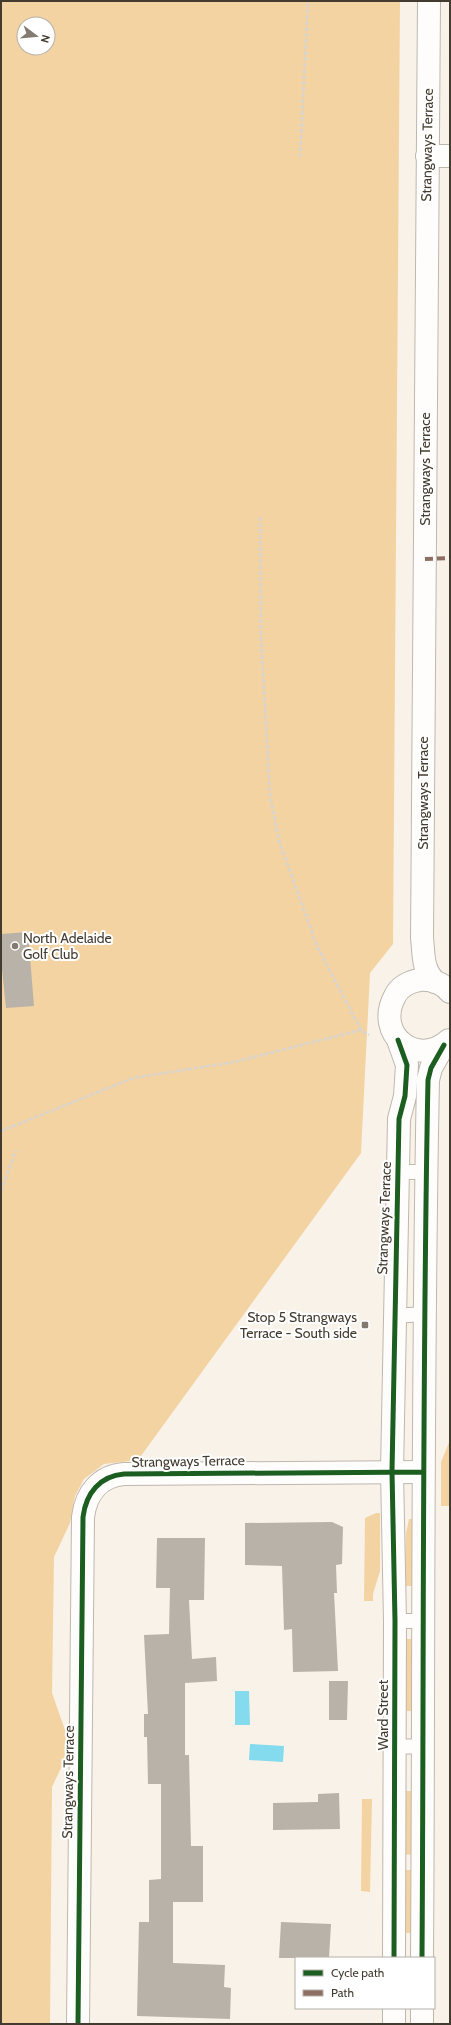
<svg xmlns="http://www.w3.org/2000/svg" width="451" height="2025" viewBox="0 0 451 2025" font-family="Cabin,sans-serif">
  <rect width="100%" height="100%" fill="#f9f2e8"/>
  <!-- green -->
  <path fill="#f3d3a2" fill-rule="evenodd" d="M1 1H400L393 944 370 973 361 1153 138 1460 104 1464 84 1479 75 1496 70 1523 54 1557 52 1693 71 1747 52 1787 50 2024H1ZM24 24H48V48H24Z
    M450 1440V1506H441V1462Z
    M376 1513H380V1571L373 1594V1601H364L365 1518Z
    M409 1519H413L414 1586H405L406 1533Z
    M405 1639H414L413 1711H406Z
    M403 1791H414L413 1855 402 1854Z
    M362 1799H372L370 1892 361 1891Z
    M402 1870H412L411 1933H401Z"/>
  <!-- water -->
  <path fill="#83dbed" d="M235 1691H249L250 1725H235Z
    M250 1744 284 1746 283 1762 249 1760Z"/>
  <!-- building -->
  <path fill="#b9b2a8" d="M28 932 34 1006 6 1008 1 959V934Z
    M332 1522 343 1527 342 1564 336 1565 337 1593H334L338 1671 293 1672 292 1629 284 1630 282 1566 245 1565V1523Z
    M157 1538H205L204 1600H189L192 1659 216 1657 217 1681 185 1683V1755H189L191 1846H203V1902H173V1963L225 1965 224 1987 231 1988 230 2019 137 2016 139 1922H149V1880L161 1879V1784H148L147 1737H144V1714H148L144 1635 169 1634 170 1588H156Z
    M329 1681H348L347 1720H329Z
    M339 1793 340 1829 273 1830V1803L318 1802V1794Z
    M281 1922 331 1924 329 1958H279Z"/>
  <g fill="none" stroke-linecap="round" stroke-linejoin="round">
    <defs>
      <path id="lane" d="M398 1172H426
        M394 1316 424 1314
        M395 1621H424
        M394 1747 424 1746"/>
      <path id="street" d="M429 1 422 938C424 955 422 969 435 982
        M427 156H450
        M78 2024 83 1517C86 1493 100 1476 124 1474L423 1472"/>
      <path id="secondary" d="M449 1040C417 1069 374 1034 395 996 399 987 410 981 420 980 432 979 442 983 450 992
        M394 1958 395 1621 392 1471 399 1119 405 1096 407 1065 398 1040
        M422 1958C424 1665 422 1373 428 1080L431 1068 444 1045
        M394 2024V2008
        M422 2024V2008"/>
    </defs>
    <!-- lane casing -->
    <use href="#lane" stroke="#beb7ae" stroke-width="16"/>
    <!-- street casing -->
    <use href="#street" stroke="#beb7ae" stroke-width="24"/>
    <!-- secondary casing -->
    <use href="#secondary" stroke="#beb7ae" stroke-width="24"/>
    <!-- path -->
    <path stroke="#d7d4d1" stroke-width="2.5" stroke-dasharray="4 2" stroke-linecap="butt" d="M300 157 308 1
      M260 517 261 637 270 796 279 841 317 946 361 1030
      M1 1131 133 1078 234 1062 361 1030 369 1035
      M1 1191 16 1150"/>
    <!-- lane -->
    <use href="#lane" stroke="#fefdfc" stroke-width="14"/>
    <!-- street -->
    <use href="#street" stroke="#fefdfc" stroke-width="22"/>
    <!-- secondary -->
    <use href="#secondary" stroke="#fefdfc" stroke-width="22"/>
    <!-- quiet -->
    <path stroke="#8d6e63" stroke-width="4" stroke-dasharray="8 4" stroke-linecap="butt" d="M425 559 450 558"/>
    <defs>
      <path id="cycleway" d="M394 1958 395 1621 392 1471 399 1119 405 1096 407 1065 398 1040
        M422 1958C424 1665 422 1373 428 1080L431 1068 444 1045
        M78 2024 83 1517C86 1493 100 1476 124 1474L423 1472"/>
    </defs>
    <!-- cycleway casing -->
    <use href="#cycleway" stroke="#fff" stroke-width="8"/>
    <!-- cycleway -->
    <use href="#cycleway" stroke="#1b5e20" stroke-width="5"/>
  </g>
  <!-- markers -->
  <g fill="#837b70" stroke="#fff" stroke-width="1.5">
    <circle cx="15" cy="946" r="4"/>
    <rect x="361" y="1321" width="8" height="8" rx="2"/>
  </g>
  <g text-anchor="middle" stroke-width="4" stroke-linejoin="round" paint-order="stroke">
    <!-- street labels -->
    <g font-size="14" fill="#433b2f" stroke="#fff">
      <text transform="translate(427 145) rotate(-89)" y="5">Strangways Terrace</text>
      <text transform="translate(425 469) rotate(-90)" y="5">Strangways Terrace</text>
      <text transform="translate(423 793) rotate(-90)" y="5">Strangways Terrace</text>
      <text transform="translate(384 1218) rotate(-88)" y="5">Strangways Terrace</text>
      <text transform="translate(188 1461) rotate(-1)" y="5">Strangways Terrace</text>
      <text transform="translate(383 1715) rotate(-90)" y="5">Ward Street</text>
      <text transform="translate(68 1782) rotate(-89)" y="5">Strangways Terrace</text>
    </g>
    <!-- poi labels -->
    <g font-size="14" fill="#433b2f" stroke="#fff" text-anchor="start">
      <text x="23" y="943">North Adelaide<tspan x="23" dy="16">Golf Club</tspan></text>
      <text x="357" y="1322" text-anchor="end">Stop 5 Strangways<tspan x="357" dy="16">Terrace - South side</tspan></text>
    </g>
  </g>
  <!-- border -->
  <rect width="451" height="2025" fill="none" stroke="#433b2f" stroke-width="4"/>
  <!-- legend -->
  <rect x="295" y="1957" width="140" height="52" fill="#ffffff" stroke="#b4b1ac"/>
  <rect x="303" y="1970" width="20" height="6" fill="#1b5e20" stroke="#b4b1ac"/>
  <text x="331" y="1977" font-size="12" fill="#433b2f">Cycle path</text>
  <rect x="303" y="1990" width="20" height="6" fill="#8d6e63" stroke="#b4b1ac"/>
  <text x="331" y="1997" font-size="12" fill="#433b2f">Path</text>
  <!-- north arrow -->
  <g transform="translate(36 36) rotate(106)"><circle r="19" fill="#ffffff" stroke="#b4b1ac"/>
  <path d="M0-3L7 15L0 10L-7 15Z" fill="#837b70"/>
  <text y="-6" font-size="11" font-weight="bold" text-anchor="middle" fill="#433b2f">N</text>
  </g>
</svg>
